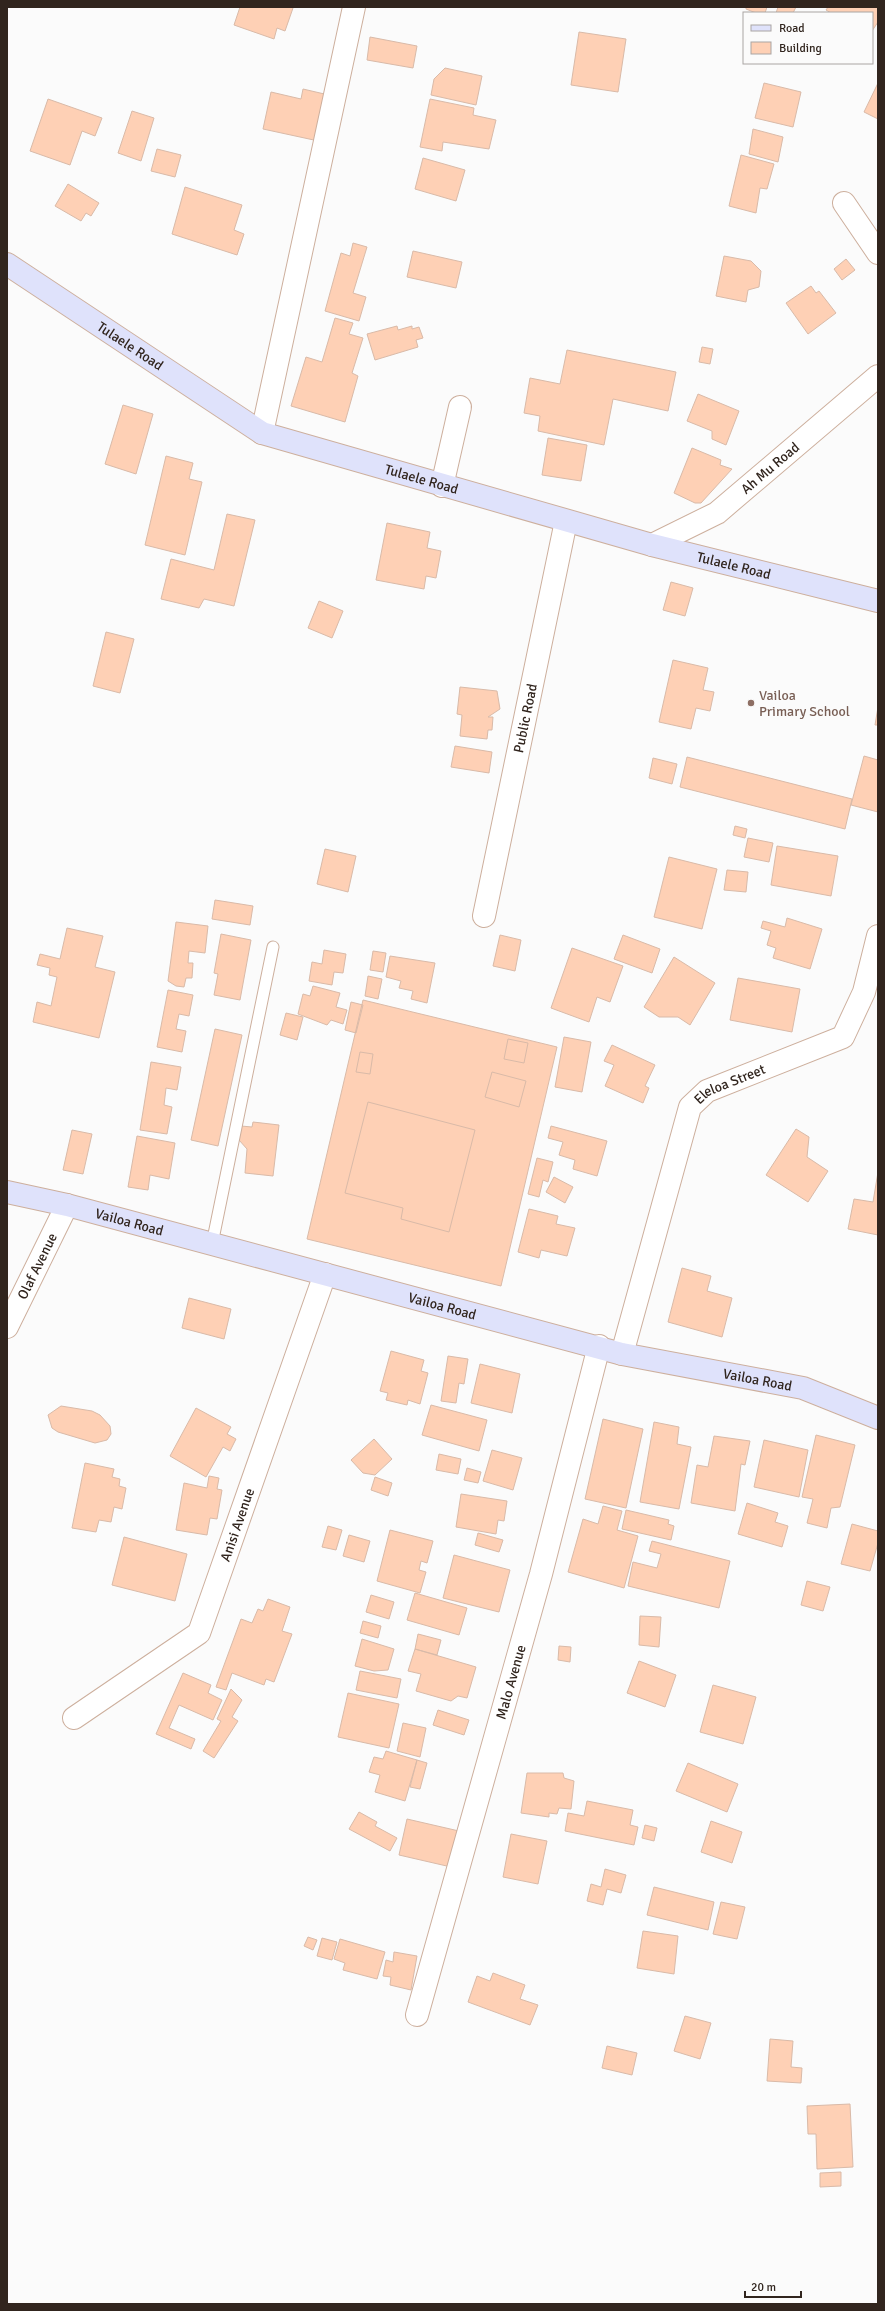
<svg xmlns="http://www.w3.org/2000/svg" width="885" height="2311" viewBox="0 0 885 2311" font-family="Signika,sans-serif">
  <rect width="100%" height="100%" fill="#fbfbfb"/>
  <!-- building -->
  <path fill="#fed0b5" stroke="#d9baa8" d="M240 7H290L293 8 285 31 277 28 274 39 234 25Z
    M746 7H767L765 13H756L746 9Z
    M778 7H796L793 13H776Z
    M828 7H876L878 8V22L872 31V13H831L826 10Z
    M579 32 626 39 618 92 571 85Z
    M370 37 417 46 413 68 367 60Z
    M445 68 482 76 476 105 431 95 434 79Z
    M764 83 801 92 793 127 755 118Z
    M878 83V119L864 112Z
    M303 89 333 96 323 142 263 129 271 92 301 99Z
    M48 99 102 118 95 136 82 131 70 165 30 151Z
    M430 99 474 108 473 115 496 120 489 149 443 142 442 151 420 147Z
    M132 111 154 118 141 161 118 153Z
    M753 129 783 137 778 162 749 154Z
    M157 149 181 155 175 177 151 171Z
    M741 155 774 164 767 189 760 188 756 213 729 206Z
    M423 158 465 170 456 201 415 189Z
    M68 184 99 203 91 216 86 213 81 221 55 206Z
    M185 187 242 205 234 230 244 234 237 255 172 234Z
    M353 243 367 247 353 293 366 297 359 321 325 311 341 253 350 256Z
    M413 251 462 262 456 288 407 277Z
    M724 256 751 261 761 271 759 287 748 290 746 302 716 296Z
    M846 259 855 270 842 280 834 269Z
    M811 286 816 293 819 291 836 313 808 334 786 303Z
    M335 318 353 323 349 334 363 338 352 373 358 376 345 422 291 406 306 357 322 362Z
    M397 326 398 330 412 326V329L419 327 423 338 416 340 418 347 375 360 367 334Z
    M702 347 713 349 710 364 699 362Z
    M567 350 676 372 668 411 613 399 604 445 538 431 540 416 524 413 530 378 560 384Z
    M698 394 739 411 726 445 712 439V431L687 421Z
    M123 405 153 414 136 474 105 464Z
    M548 438 587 445 581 481 542 475Z
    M692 448 721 460 720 465 732 469 701 503H695L674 493Z
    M166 456 193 463 189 479 202 482 185 555 145 545Z
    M227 514 255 520 234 606 204 599 199 608 161 599 171 559 214 570Z
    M387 523 430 532 427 548 441 551 436 578 426 576 424 589 376 580Z
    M671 582 693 588 685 616 663 610Z
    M319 601 343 611 332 638 308 628Z
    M106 632 134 639 120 693 93 686Z
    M673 660 708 668 703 690 714 692 710 711 696 708 691 729 659 722Z
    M460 687 497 691 500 709 488 717H493L492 730H488L487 739 460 736 462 715 457 714Z
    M878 707V725H875Z
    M455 746 492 752 489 773 451 767Z
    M864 756 878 760V812L851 805Z
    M687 757 852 799 845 829 680 787Z
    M653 758 677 764 672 784 649 778Z
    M735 826 747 829 745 838 733 835Z
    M748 838 773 843 769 862 744 857Z
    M777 846 838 856 831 896 771 885Z
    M325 849 356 856 348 892 317 884Z
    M669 857 717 869 702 929 654 917Z
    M727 870 748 872 746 892 724 890Z
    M215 900 253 906 250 925 212 919Z
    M787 918 822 929 810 969 773 958 776 948 767 945 771 931 761 928 763 921 785 927Z
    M176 922 208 926 205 953 189 951 188 963H193L192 978H186L184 987 176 986 168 981Z
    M67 928 103 936 95 967 115 972 99 1038 33 1022 37 1002 51 1006 57 977 49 975 50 968 37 965 40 954 60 959Z
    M221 934 251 940 240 1000 214 995 218 974 214 973Z
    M500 935 521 940 515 971 493 966Z
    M623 935 660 949 652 973 614 959Z
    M572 948 623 966 610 1002 597 997 589 1022 551 1008Z
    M324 950 346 954 343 973 334 972 332 985 309 981 312 962 322 964Z
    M373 951 386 953 383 972 370 970Z
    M390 956 435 963 427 1003 411 999 413 991 399 988 401 981 386 977Z
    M674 957 715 983 690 1025 678 1017H659L644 1007Z
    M368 976 382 979 378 999 365 996Z
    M738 978 800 989 792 1032 730 1020Z
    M313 986 340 993 336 1007 347 1010 343 1024 331 1020 327 1025 298 1014 303 994 310 996Z
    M168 990 193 995 189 1016 179 1014 176 1029 186 1031 182 1052 157 1047Z
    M363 1000 557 1047 501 1286 307 1239Z
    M351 1002 363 1005 356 1033 345 1030Z
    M286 1013 303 1017 297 1040 280 1035Z
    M215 1029 242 1035 218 1146 191 1140Z
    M564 1037 591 1042 582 1092 555 1087Z
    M508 1039 528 1043 524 1063 504 1059Z
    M612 1045 655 1065 645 1086 649 1088 643 1103 605 1086 614 1065 604 1061Z
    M360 1052 373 1054 370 1074 356 1072Z
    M151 1062 181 1067 177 1090 166 1088 164 1105 172 1107 167 1134 140 1130Z
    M492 1072 526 1081 519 1107 485 1097Z
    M368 1102 475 1130 449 1232 401 1219 403 1208 345 1193Z
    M253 1122 279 1125 273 1176 245 1173 247 1149 239 1140 241 1126 252 1127Z
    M551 1126 607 1141 597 1176 573 1169 575 1160 559 1155 563 1142 548 1138Z
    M796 1129 809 1137 807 1157 828 1171 808 1202 766 1175Z
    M72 1130 92 1134 83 1174 63 1170Z
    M137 1136 175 1143 169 1179 150 1175 148 1190 128 1187Z
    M537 1158 553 1162 548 1182 543 1180 539 1197 528 1194Z
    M878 1172V1235L848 1229 854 1199 873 1202Z
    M554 1177 573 1187 565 1203 546 1192Z
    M529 1209 558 1216 556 1224 575 1228 567 1256 541 1250 539 1258 518 1252Z
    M682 1268 711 1276 707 1291 732 1298 722 1337 668 1322Z
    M189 1298 231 1309 224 1339 182 1328Z
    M391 1351 424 1360 421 1371 428 1373 420 1404 408 1400 407 1405 386 1400 388 1393 380 1391Z
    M448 1356 468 1359 464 1384 459 1383 456 1403 441 1401Z
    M480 1364 520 1374 512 1413 471 1403Z
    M431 1405 487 1420 479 1451 422 1435Z
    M61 1406 92 1411 100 1415 110 1426 111 1434 107 1440 95 1443 58 1432 52 1428 48 1415Z
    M196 1408 231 1427 227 1434 236 1439 230 1451 223 1447 206 1477 170 1456Z
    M603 1419 643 1429 626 1508 585 1499Z
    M654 1422 679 1427 677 1444 691 1447 679 1509 640 1502Z
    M816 1435 855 1445 840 1507 831 1508 827 1528 807 1523 813 1499 802 1497Z
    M714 1436 750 1441 745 1465 741 1464 735 1511 691 1503 697 1465 708 1467Z
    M374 1439 392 1459 375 1475 363 1473 351 1460Z
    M764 1440 808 1450 799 1497 754 1487Z
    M492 1450 522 1458 513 1490 483 1481Z
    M439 1454 461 1459 458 1474 436 1470Z
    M85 1463 114 1469 112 1477 120 1479 119 1486 126 1488 122 1509 114 1507 111 1522 99 1520 96 1532 72 1528Z
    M467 1468 481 1472 478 1483 464 1480Z
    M209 1476 219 1478 217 1489 222 1490 217 1519 210 1518 207 1535 176 1530 184 1483 207 1488Z
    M375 1477 392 1483 388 1496 371 1490Z
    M461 1494 507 1501 504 1521 498 1520 496 1534 456 1527Z
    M747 1503 778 1513 775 1522 788 1526 782 1547 738 1534Z
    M603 1506 622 1511 617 1530 638 1536 624 1588 568 1572 583 1519 598 1524Z
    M626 1510 669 1520 668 1524 674 1526 671 1540 622 1529Z
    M852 1524 878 1531V1543L870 1571 841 1564Z
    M328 1526 342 1530 336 1550 322 1547Z
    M390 1530 433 1541 427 1563 421 1561 419 1570 426 1572 420 1593 377 1581Z
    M478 1533 503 1540 499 1552 475 1545Z
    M349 1535 370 1541 364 1562 343 1556Z
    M124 1537 187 1554 175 1601 112 1585Z
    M652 1541 730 1561 719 1608 628 1586 633 1562 657 1568 661 1554 649 1551Z
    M454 1555 510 1570 499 1612 443 1598Z
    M807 1581 830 1587 823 1611 801 1605Z
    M415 1593 467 1608 459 1635 407 1620Z
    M371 1595 394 1602 389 1619 366 1612Z
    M268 1599 290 1607 282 1631 292 1634 274 1682 266 1679 264 1685 232 1673 226 1690 216 1687 241 1619 252 1623 258 1609 263 1611Z
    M640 1616 661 1617 659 1647 639 1645Z
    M363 1621 381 1626 378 1638 360 1633Z
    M418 1634 441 1640 437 1655 415 1649Z
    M362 1639 394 1649 388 1670 374 1671 355 1666Z
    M559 1646 571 1647 570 1662 558 1660Z
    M415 1649 476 1667 467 1698 458 1696 451 1701 416 1691 421 1674 408 1671Z
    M639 1661 676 1675 665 1707 627 1693Z
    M360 1671 401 1679 397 1698 356 1690Z
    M183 1673 211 1685 208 1693 222 1700 213 1720 179 1705 169 1728 195 1739 191 1749 156 1734Z
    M713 1685 756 1697 743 1744 700 1732Z
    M231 1689 242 1700 232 1717 238 1721 214 1758 203 1751 221 1721 217 1719Z
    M348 1693 399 1704 389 1748 338 1737Z
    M438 1710 469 1720 464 1735 433 1725Z
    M403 1723 426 1728 420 1757 397 1751Z
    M386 1751 417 1760 405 1801 375 1792 380 1775 369 1772 374 1757 383 1759Z
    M417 1760 427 1763 420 1789 410 1787Z
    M688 1763 738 1784 727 1812 676 1791Z
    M527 1773H563L564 1778 574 1781 571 1809 559 1808 557 1814 549 1813V1817L521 1813Z
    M587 1801 633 1810 630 1825 638 1827 634 1845 565 1831 568 1813 584 1816Z
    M359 1812 377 1822 375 1826 397 1838 390 1851 349 1829Z
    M407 1819 459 1831 451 1867 399 1855Z
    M711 1821 742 1832 732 1863 701 1852Z
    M645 1825 657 1828 654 1841 642 1838Z
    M511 1834 547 1841 538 1884 503 1877Z
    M605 1869 626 1875 621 1893 607 1889 603 1905 587 1901 591 1884 601 1887Z
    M654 1887 714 1902 708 1930 647 1915Z
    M721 1902 745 1907 737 1939 713 1934Z
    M643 1931 678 1936 674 1974 637 1968Z
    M308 1937 317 1940 313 1950 304 1946Z
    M322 1938 337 1942 332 1960 317 1956Z
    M340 1939 385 1952 377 1979 343 1970 345 1963 334 1959Z
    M394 1952 417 1956 411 1990 390 1985 391 1977 383 1976 386 1960 393 1962Z
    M493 1973 525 1985 520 1999 538 2005 530 2025 468 2002 477 1976 490 1981Z
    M685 2016 711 2023 700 2059 674 2051Z
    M770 2039 793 2041 791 2067 802 2068 801 2083 767 2081Z
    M607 2046 637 2053 632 2075 602 2068Z
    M850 2104 853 2167 817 2169 816 2134H808L807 2106Z
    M841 2172V2186L820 2187V2173Z"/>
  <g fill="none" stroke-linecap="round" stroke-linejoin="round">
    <defs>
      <path id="lane" d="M212 1244 273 947"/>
      <g id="street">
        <path d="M844 203 878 253"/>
        <path d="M262 433 354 7"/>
        <path d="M442 486 460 407"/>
        <path id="s1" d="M652 545 717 513 878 376"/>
        <path id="s2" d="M484 916 566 521"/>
        <path id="s3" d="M7 1327 67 1205"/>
        <path id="s4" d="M622 1354 690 1107 707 1091 843 1037 864 992 878 936"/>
        <path id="s5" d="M74 1718 199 1633 325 1274"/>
        <path id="s6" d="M417 2015 541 1574 599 1346"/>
      </g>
      <g id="secondary">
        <path id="s7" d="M7 264 262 433 652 545 878 601"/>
        <path id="s8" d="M7 1192 67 1205 622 1354 803 1388 878 1418"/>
      </g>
    </defs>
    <!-- lane casing -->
    <use href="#lane" stroke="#cdaf9d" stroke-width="13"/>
    <!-- street casing -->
    <use href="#street" stroke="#cdaf9d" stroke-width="24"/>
    <!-- secondary casing -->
    <use href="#secondary" stroke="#cdaf9d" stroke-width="24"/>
    <!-- lane -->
    <use href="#lane" stroke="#fff" stroke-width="11"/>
    <!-- street -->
    <use href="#street" stroke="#fff" stroke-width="22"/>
    <!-- secondary -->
    <use href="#secondary" stroke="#dfe2fb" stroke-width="22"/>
  </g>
  <!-- markers -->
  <circle fill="#8d6e63" stroke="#fbfbfb" stroke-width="1.5" cx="751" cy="703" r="4"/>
  <g text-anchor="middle" stroke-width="3" stroke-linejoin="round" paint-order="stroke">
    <!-- street labels -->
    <g font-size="14" fill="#31251e" stroke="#fbfbfb">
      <text dy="5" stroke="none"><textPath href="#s7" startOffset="148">Tulaele Road</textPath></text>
      <text dy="5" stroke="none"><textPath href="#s1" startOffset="142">Ah Mu Road</textPath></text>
      <text dy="5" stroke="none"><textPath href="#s7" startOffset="472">Tulaele Road</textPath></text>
      <text dy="5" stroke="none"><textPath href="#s7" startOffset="796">Tulaele Road</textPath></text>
      <text dy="5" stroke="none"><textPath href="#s2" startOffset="202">Public Road</textPath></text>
      <text dy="5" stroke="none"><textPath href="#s4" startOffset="303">Eleloa Street</textPath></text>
      <text dy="5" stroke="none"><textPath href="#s8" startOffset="126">Vailoa Road</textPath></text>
      <text dy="5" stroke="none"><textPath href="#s3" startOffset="68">Olaf Avenue</textPath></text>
      <text dy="5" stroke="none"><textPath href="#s8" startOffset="450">Vailoa Road</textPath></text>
      <text dy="5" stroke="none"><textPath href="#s8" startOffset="774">Vailoa Road</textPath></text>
      <text dy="5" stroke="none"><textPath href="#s5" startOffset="266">Anisi Avenue</textPath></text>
      <text dy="5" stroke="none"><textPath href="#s6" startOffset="346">Malo Avenue</textPath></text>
    </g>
    <!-- education labels -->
    <g font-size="14" fill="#785e54" stroke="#fbfbfb" text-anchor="start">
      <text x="759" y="700">Vailoa<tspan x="759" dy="16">Primary School</tspan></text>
    </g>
  </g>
  <!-- border -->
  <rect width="885" height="2311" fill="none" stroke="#31251e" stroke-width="16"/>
  <!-- legend -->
  <rect x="743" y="12" width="130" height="52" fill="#fbfbfb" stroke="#aaa5a3"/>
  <rect x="751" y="25" width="20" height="6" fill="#dfe2fb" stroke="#aaa5a3"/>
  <text x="779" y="32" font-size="12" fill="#31251e">Road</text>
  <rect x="751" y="42" width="20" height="12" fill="#fed0b5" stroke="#aaa5a3"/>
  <text x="779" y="52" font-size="12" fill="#31251e">Building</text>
  <!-- scale -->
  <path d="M745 2291v6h56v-6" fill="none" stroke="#31251e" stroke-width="2"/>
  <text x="751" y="2291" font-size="12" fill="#31251e" stroke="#fbfbfb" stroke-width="3" paint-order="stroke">20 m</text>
</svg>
